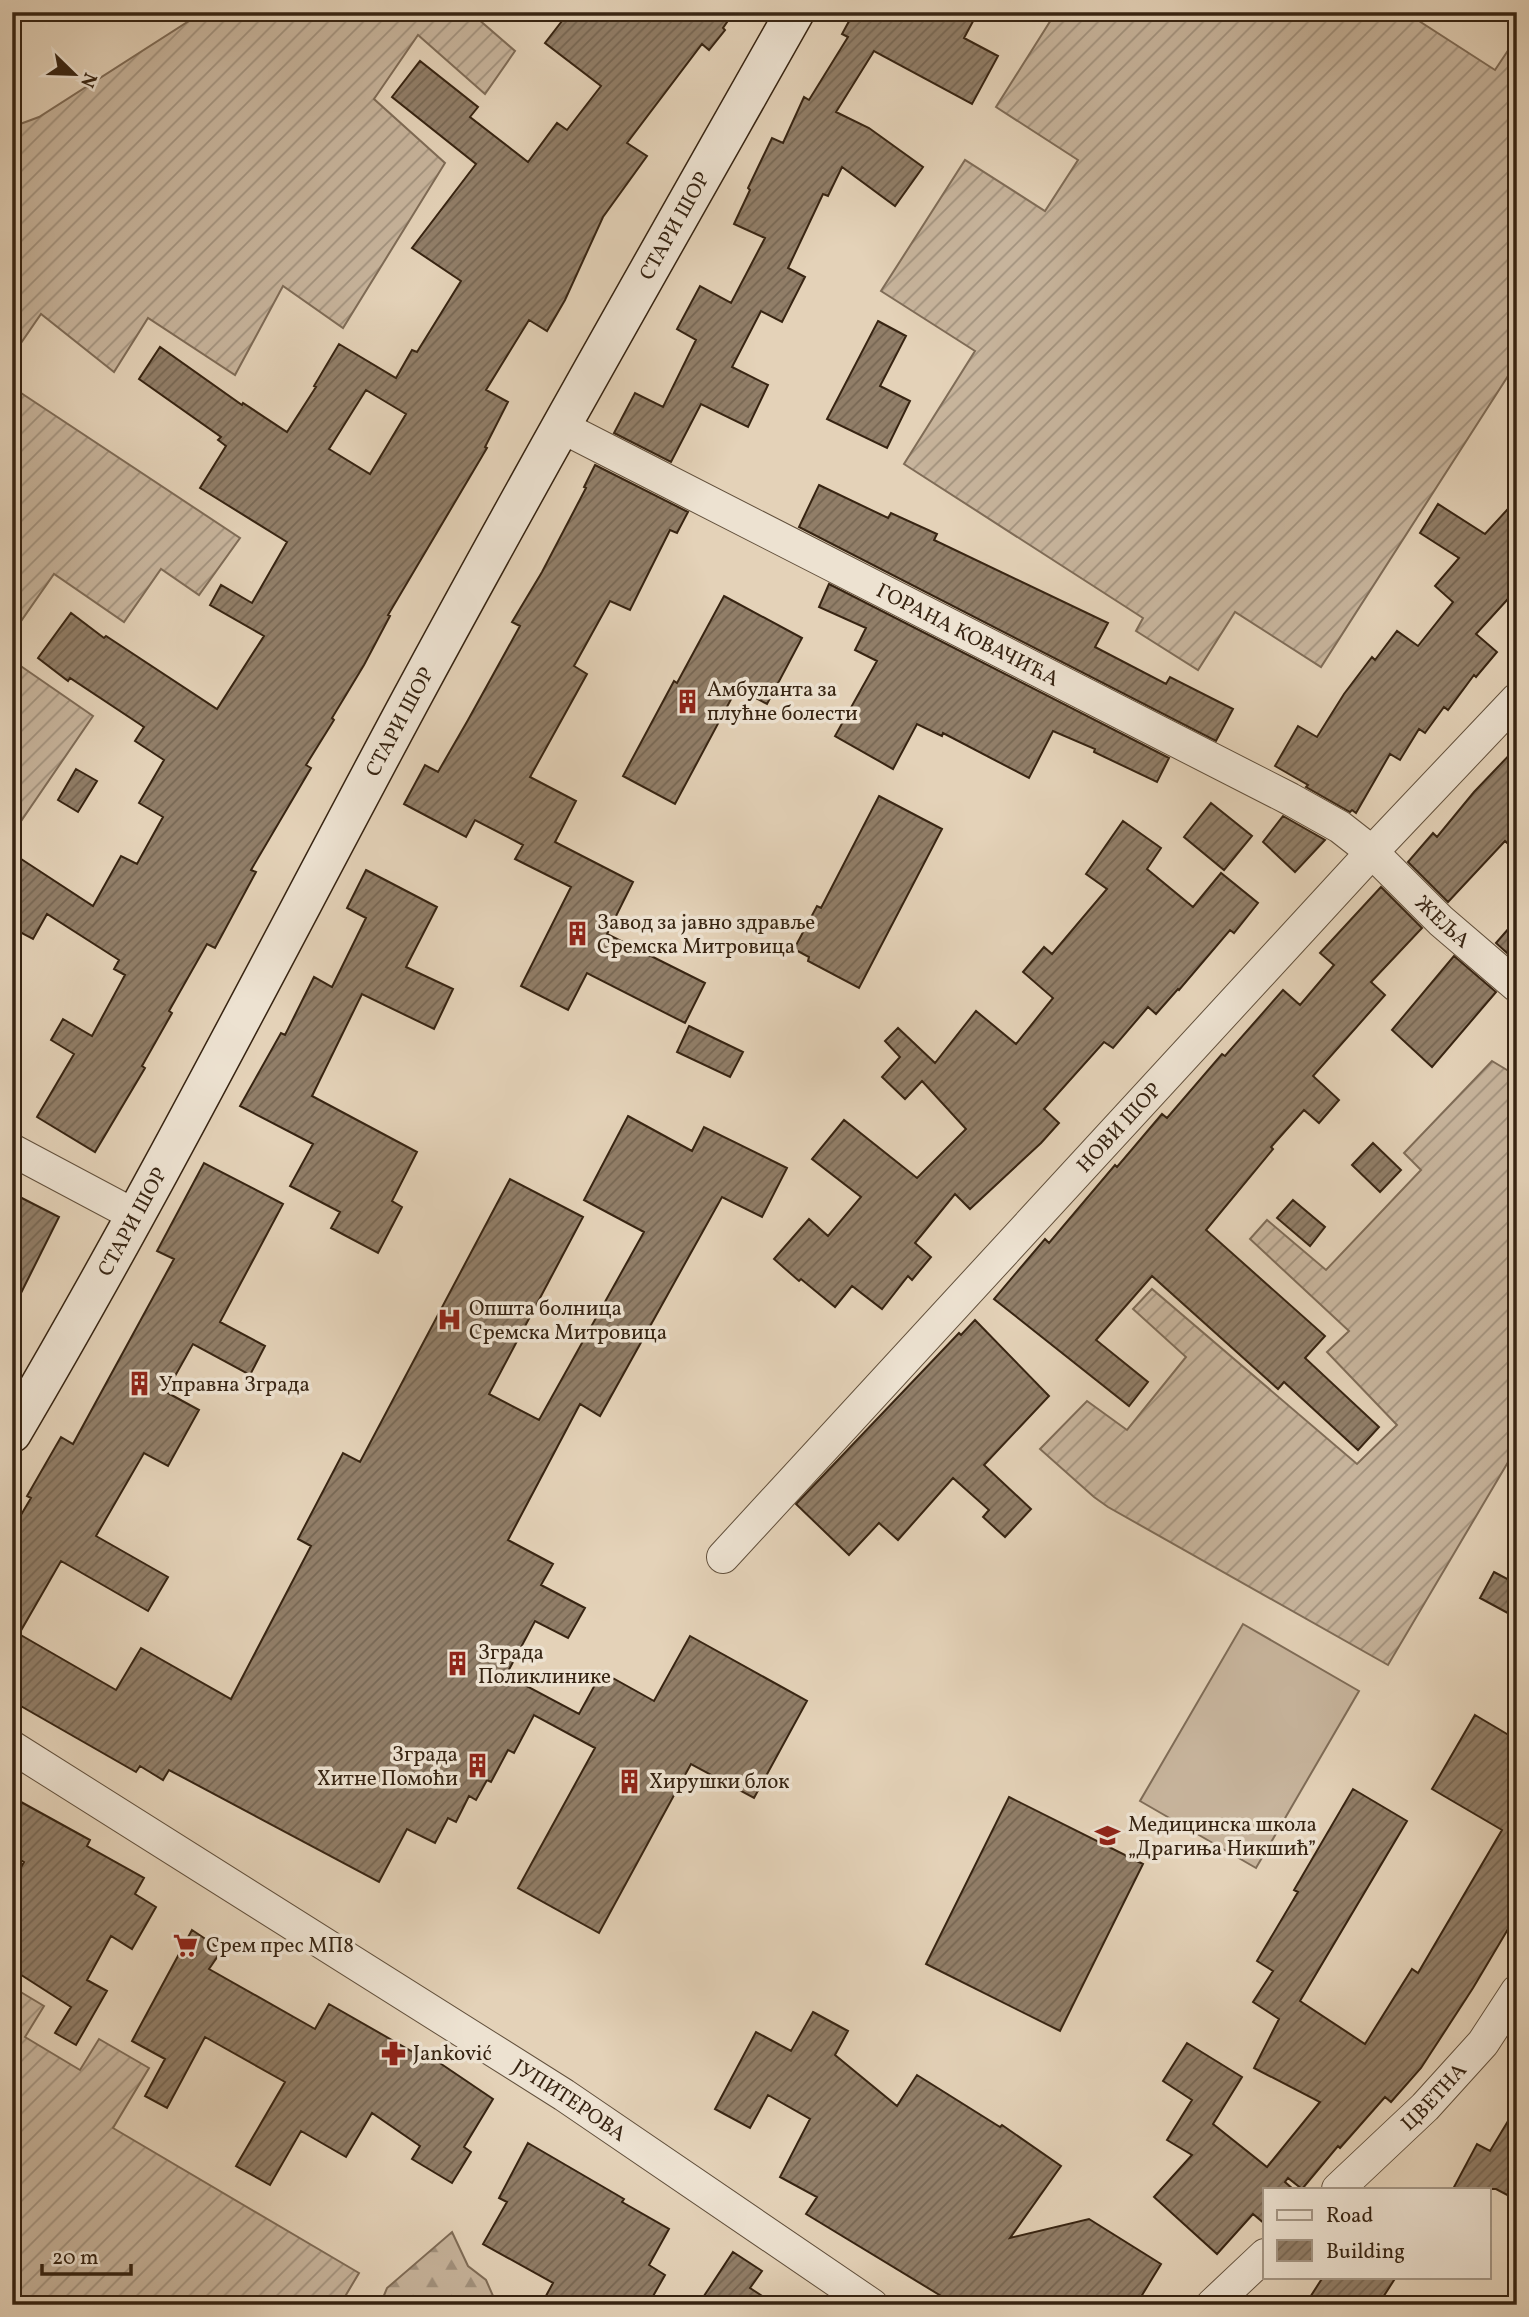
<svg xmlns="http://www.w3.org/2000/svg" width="1529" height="2317" viewBox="0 0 1529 2317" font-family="Vollkorn,serif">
  <defs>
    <pattern id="forest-firs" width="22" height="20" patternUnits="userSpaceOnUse" patternTransform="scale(1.75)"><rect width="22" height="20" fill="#c7b49c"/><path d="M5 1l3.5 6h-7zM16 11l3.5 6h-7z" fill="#a2927e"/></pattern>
    <pattern id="garden-furrows" width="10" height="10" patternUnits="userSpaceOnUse" patternTransform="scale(1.75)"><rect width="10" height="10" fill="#c7b49c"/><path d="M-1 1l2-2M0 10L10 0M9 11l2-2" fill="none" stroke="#a2927e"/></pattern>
    <pattern id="building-hatch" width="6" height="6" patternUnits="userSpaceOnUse" patternTransform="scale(1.75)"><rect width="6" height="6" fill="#917e68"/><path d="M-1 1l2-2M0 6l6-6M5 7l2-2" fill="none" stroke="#776754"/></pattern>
  </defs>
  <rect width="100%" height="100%" fill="#e4d2b8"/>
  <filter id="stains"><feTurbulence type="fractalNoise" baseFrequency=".00286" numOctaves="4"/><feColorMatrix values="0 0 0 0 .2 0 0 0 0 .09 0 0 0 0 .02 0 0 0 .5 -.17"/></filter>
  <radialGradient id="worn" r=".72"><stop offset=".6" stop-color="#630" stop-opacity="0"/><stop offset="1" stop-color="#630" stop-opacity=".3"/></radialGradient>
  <!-- forest -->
  <path fill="url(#forest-firs)" stroke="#7f6c57" stroke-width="2" d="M452 2232 468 2266 486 2280 497 2305H380L387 2288Z"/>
  <!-- garden -->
  <path fill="url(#garden-furrows)" stroke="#7f6c57" stroke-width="2" d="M203 12H470L515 51 485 94 418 35 374 99 445 163 343 328 283 286 235 375 148 318 114 372 41 314 12 356V127L39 117Z
    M1056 12H1405L1495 70 1517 37V362L1321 667 1235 612 1198 670 1136 631 1143 618 904 464 975 351 881 291 965 160 1045 211 1078 160 996 107Z
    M12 387 240 538 199 595 161 569 124 622 54 574 12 634Z
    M12 660 93 716 17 827 12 823Z
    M1492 1061 1517 1076V1447L1388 1665 1108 1507 1094 1497 1040 1449 1087 1401 1127 1430 1186 1357 1133 1309 1152 1289 1357 1464 1397 1425 1327 1352 1349 1331 1250 1239 1267 1220 1326 1270 1421 1170 1404 1153Z
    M19 1991 44 2006 25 2037 80 2070 99 2039 149 2068 113 2128 359 2273 340 2305H12V2003Z"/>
  <!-- pitch -->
  <path fill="#c7b49c" stroke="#7f6c57" stroke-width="2" d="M1243 1624 1359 1691 1256 1868 1140 1801Z"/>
  <!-- building -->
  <path fill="url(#building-hatch)" stroke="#372412" stroke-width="2" fill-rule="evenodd" d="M569 12H734L723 28 725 30 709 50 702 44 627 143 647 156 603 217 565 300 547 331 529 320 486 390 508 402 485 447 487 448 388 615 390 616 364 665 332 718 334 720 306 765 311 768 251 870 256 872 215 948 207 944 169 1011 172 1013 142 1066 145 1068 95 1152 37 1117 74 1054 51 1040 63 1019 92 1036 125 975 114 969 119 960 47 914 33 939 12 928V853L93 906 121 856 137 864 163 817 139 803 164 760 135 741 144 727 70 678 68 681 38 658 71 613 104 638 106 636 217 709 264 636 210 605 221 585 252 603 287 542 200 488 226 446 218 440 221 437 139 379 160 347 242 405 243 403 287 432 316 387 314 386 339 344 396 378 412 350 417 352 461 281 412 248 476 164 392 97 420 61 478 107 470 117 528 162 557 123 567 130 601 86 545 43ZM366 390 406 414 370 474 329 449Z
    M854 12H978L964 38 998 56 972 104 874 51 836 112 869 128 923 167 895 206 842 167 828 196 823 194 788 268 805 277 782 322 761 311 732 367 768 385 748 427 701 404 671 462 614 433 635 393 663 407 696 340 677 329 700 286 731 303 765 238 734 224 750 190 748 188 772 138 783 143 804 97 809 100 848 37 842 34Z
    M878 321 906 336 880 386 910 401 887 448 827 419Z
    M595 465 688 512 677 533 670 530 630 610 610 601 574 666 587 674 530 777 576 801 555 842 633 882 607 934 705 983 685 1023 587 973 568 1010 521 986 571 887 515 859 523 845 475 820 466 837 404 804 425 765 438 772 468 720 520 626 512 622 542 572 586 488 584 487Z
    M819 485 888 518 891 513 937 534 934 540 1108 623 1095 647 1166 684 1170 677 1233 709 1216 741 799 527Z
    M1517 499V589L1476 634 1497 652 1476 677 1474 675 1448 710 1444 707 1425 733 1419 729 1400 760 1390 754 1356 813 1352 810 1350 812 1306 787 1308 785 1275 766 1298 726 1317 737 1344 694 1372 657 1375 660 1397 631 1418 646 1453 602 1435 586 1459 558 1420 533 1438 504 1485 534Z
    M829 584 1169 758 1157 782 1094 752 1095 749 1053 731 1029 778 943 733 942 736 917 724 893 769 835 736 877 661 855 650 866 628 819 607Z
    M724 596 802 638 767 704 737 688 675 804 623 776 674 681 677 683Z
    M1517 747V852L1505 841 1448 902 1408 862 1433 833 1437 837 1474 792Z
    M76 769 97 781 78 812 58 800Z
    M879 796 942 829 859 988 808 961 809 957 794 949 817 906 821 908Z
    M1211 803 1252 836 1224 870 1184 837Z
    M1283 816 1325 840 1295 872 1263 842Z
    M1123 821 1161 848 1147 869 1193 907 1221 873 1258 903 1234 933 1230 930 1179 990 1178 989 1156 1014 1148 1007 1113 1048 1104 1042 1044 1109 1059 1123 1041 1143 970 1209 955 1194 915 1243 931 1257 912 1280 908 1276 882 1309 852 1286 835 1307 801 1279 799 1281 774 1259 809 1219 828 1236 861 1197 812 1159 844 1120 917 1178 966 1129 922 1081 905 1099 882 1077 900 1057 885 1041 898 1028 935 1063 976 1011 1016 1044 1053 998 1023 972 1044 947 1052 954 1107 889 1086 874Z
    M366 870 437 907 406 967 453 989 434 1029 362 994 312 1096 417 1152 392 1201 402 1207 378 1253 331 1228 340 1212 290 1186 313 1144 240 1106 281 1033 285 1035 314 977 332 987 366 918 347 908Z
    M1381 887 1422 928 1371 982 1385 995 1313 1076 1339 1100 1319 1123 1304 1110 1271 1147 1273 1149 1206 1230 1325 1336 1305 1358 1379 1427 1358 1450 1284 1382 1278 1389 1152 1276 1096 1340 1148 1382 1129 1406 994 1299 1045 1239 1049 1243 1115 1165 1117 1167 1162 1114 1167 1118 1222 1054 1225 1056 1283 990 1300 1005 1334 965 1320 953Z
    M1517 919V962L1496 943Z
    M1454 956 1496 992 1432 1067 1392 1030Z
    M689 1026 743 1052 730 1077 677 1052Z
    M628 1116 692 1151 704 1127 787 1168 762 1217 722 1197 600 1416 580 1404 508 1540 553 1564 541 1585 585 1608 568 1638 535 1621 506 1675 579 1714 602 1672 654 1701 690 1636 807 1701 754 1798 691 1764 599 1933 518 1888 595 1748 534 1715 514 1753 508 1750 491 1782 487 1780 476 1800 469 1796 456 1822 448 1818 435 1843 407 1829 379 1882 169 1770 163 1780 140 1766 136 1772 12 1701V1530L31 1498 27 1496 61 1437 73 1444 174 1259 157 1251 204 1163 283 1204 220 1322 265 1346 250 1375 193 1344 166 1392 199 1410 168 1466 144 1453 96 1536 168 1577 148 1611 61 1561 19 1634 116 1690 141 1648 231 1699 311 1546 298 1539 343 1453 360 1462 510 1179 583 1217 489 1394 539 1420 644 1232 584 1200Z
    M1373 1143 1401 1170 1380 1192 1352 1165Z
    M12 1193 59 1217 12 1311Z
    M1293 1200 1325 1227 1310 1246 1277 1218Z
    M975 1320 1049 1396 984 1465 1031 1509 1005 1537 983 1517 989 1510 953 1478 898 1540 879 1523 849 1555 796 1504 959 1333 961 1335Z
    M1494 1572 1517 1584V1618L1480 1598Z
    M1475 1715 1517 1740V1914L1473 1988 1421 2068 1391 2102 1385 2097 1340 2148 1338 2146 1302 2189 1288 2178 1285 2182 1293 2189H1265V2224L1253 2214 1217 2254 1154 2197 1192 2155 1167 2140 1192 2100 1163 2081 1187 2043 1242 2077 1213 2124 1267 2167 1320 2102 1254 2068 1279 2019 1253 2002 1273 1971 1257 1961 1298 1892 1294 1890 1353 1789 1407 1821 1300 2001 1365 2044 1412 1969 1418 1973 1502 1830 1432 1789Z
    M12 1797 90 1840 87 1846 144 1878 135 1894 156 1907 132 1949 111 1936 87 1980 107 1991 76 2045 55 2033 71 2007 12 1969V1883L24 1862 12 1855Z
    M1009 1797 1143 1864 1060 2031 926 1964Z
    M192 1930 222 1950 209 1969 315 2029 329 2004 425 2059 428 2055 493 2099 464 2147 471 2152 452 2183 412 2159 420 2146 372 2113 346 2157 301 2131 270 2185 236 2166 285 2082 205 2037 167 2108 145 2096 165 2059 132 2041Z
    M813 2012 848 2031 835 2055 897 2106 917 2075 1000 2127 1002 2125 1061 2166 1010 2238 1089 2219 1161 2264 1136 2305H956L806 2214 817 2197 780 2177 810 2119 768 2095 750 2128 715 2109 756 2032 791 2051Z
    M1517 2106V2200L1496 2189H1453L1477 2144 1490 2151Z
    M528 2143 624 2199 622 2202 669 2229 649 2265 665 2275 648 2305H541L553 2283 483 2244 507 2202 499 2198Z
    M733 2252 762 2271 750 2288 776 2305H719L704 2296Z
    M1323 2277H1396L1378 2305H1305Z"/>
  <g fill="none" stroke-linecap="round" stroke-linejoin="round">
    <defs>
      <g id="street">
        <path id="s1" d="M560 426 1290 799 1340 827 1372 852 1441 921 1517 986"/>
        <path d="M12 1150 136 1216"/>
        <path id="s2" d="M723 1557 1372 852 1517 699"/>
        <path id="s3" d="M12 1747 564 2095 872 2305"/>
        <path id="s4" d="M1338 2189 1425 2107 1483 2043 1517 1991"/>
        <path d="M1212 2305 1265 2255"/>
      </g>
      <g id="secondary">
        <path id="s5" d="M12 1433C153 1194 278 947 409 703 534 471 665 242 795 12"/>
      </g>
    </defs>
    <!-- street casing -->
    <use href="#street" stroke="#62503c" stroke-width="34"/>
    <!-- secondary casing -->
    <use href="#secondary" stroke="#372412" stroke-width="41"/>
    <!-- street -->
    <use href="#street" stroke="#ede2d1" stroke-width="32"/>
    <!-- secondary -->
    <use href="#secondary" stroke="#ede2d1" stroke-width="38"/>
  </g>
  <!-- icons -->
  <defs>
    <symbol id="building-bare" viewBox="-9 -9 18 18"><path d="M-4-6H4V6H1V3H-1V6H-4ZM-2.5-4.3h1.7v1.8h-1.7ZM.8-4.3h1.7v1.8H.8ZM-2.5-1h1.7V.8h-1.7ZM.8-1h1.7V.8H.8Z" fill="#8f2418" stroke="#ede2d1" stroke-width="2.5" paint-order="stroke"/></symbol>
    <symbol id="hospital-bare" viewBox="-9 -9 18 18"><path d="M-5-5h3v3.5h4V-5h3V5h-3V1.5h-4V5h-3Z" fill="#8f2418" stroke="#ede2d1" stroke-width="2.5" paint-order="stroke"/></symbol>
    <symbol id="school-bare" viewBox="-9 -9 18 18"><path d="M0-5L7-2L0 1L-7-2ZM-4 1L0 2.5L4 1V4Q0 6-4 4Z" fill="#8f2418" stroke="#ede2d1" stroke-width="2.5" paint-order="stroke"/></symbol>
    <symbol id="supermarket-bare" viewBox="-9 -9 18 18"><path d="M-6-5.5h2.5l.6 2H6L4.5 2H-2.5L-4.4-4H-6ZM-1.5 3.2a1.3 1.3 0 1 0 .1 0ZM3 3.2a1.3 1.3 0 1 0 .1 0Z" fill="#8f2418" stroke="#ede2d1" stroke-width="2.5" paint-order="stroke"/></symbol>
    <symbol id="pharmacy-bare" viewBox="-9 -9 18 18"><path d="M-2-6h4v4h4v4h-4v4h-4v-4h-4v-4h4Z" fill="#8f2418" stroke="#ede2d1" stroke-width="2.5" paint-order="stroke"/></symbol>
  </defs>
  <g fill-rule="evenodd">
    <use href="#building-bare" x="670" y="684" width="35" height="35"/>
    <use href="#building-bare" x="560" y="916" width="35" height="35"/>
    <use href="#hospital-bare" x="432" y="1302" width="35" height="35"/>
    <use href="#building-bare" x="122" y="1366" width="35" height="35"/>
    <use href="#building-bare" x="440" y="1646" width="35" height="35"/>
    <use href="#building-bare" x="460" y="1748" width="35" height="35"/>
    <use href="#building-bare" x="612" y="1764" width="35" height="35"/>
    <use href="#school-bare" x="1090" y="1818" width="35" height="35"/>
    <use href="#supermarket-bare" x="168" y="1928" width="35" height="35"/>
    <use href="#pharmacy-bare" x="376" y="2036" width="35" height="35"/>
  </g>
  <g text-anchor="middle" stroke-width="7" stroke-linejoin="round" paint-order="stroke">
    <!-- street labels -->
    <g font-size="21" fill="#372412" stroke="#ede2d1">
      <text dy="7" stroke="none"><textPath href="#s5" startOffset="1377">СТАРИ ШОР</textPath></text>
      <text dy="7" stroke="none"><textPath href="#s1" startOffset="458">ГОРАНА КОВАЧИЋА</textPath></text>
      <text dy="7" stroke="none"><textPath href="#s5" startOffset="810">СТАРИ ШОР</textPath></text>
      <text dy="7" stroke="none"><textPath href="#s1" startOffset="1017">ЖЕЉА</textPath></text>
      <text dy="7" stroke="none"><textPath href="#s2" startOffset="584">НОВИ ШОР</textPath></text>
      <text dy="7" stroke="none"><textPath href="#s5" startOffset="243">СТАРИ ШОР</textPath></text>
      <text dy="7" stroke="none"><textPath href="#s4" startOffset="133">ЦВЕТНА</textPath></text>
      <text dy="7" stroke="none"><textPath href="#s3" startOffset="660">ЈУПИТЕРОВА</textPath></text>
    </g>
    <!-- poi labels -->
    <g font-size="21" fill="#372412" stroke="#ede2d1" text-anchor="start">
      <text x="707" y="696">Амбуланта за<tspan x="707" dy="24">плућне болести</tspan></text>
      <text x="597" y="929">Завод за јавно здравље<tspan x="597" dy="24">Сремска Митровица</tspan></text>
      <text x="469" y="1315">Општа болница<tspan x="469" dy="24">Сремска Митровица</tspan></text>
      <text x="159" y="1391">Управна Зграда</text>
      <text x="478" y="1659">Зграда<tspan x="478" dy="24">Поликлинике</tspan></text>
      <text x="458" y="1761" text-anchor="end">Зграда<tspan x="458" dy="24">Хитне Помоћи</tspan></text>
      <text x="649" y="1788">Хирушки блок</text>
      <text x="1128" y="1831">Медицинска школа<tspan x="1128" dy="24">„Драгиња Никшић”</tspan></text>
      <text x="206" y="1952">Срем прес МП8</text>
      <text x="413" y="2060">Janković</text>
    </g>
  </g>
  <!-- margin -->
  <rect width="1529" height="2317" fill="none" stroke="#e4d2b8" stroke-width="42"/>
  <rect x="14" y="14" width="1501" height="2289" fill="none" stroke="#372412" stroke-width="3.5"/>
  <rect x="21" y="21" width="1487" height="2275" fill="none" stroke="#372412" stroke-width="2"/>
  <!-- legend -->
  <rect x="1263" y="2188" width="228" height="91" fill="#ede2d1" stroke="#a49685" stroke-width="2"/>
  <rect x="1277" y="2210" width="35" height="10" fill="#ede2d1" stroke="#a49685" stroke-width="2"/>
  <text x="1326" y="2222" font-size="21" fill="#372412">Road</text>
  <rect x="1277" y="2240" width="35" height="21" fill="url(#building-hatch)" stroke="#a49685" stroke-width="2"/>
  <text x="1326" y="2258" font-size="21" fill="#372412">Building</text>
  <!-- north arrow -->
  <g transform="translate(74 74) rotate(113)" stroke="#ede2d1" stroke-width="5" paint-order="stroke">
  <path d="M0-5L12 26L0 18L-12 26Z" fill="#372412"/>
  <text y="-10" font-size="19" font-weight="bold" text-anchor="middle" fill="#372412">N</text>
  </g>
  <!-- scale -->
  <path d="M42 2264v10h89v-10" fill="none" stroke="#372412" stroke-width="3.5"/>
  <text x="52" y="2264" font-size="21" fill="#372412" stroke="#ede2d1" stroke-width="5" paint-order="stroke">20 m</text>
  <rect width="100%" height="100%" filter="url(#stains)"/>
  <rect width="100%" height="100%" fill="url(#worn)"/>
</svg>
